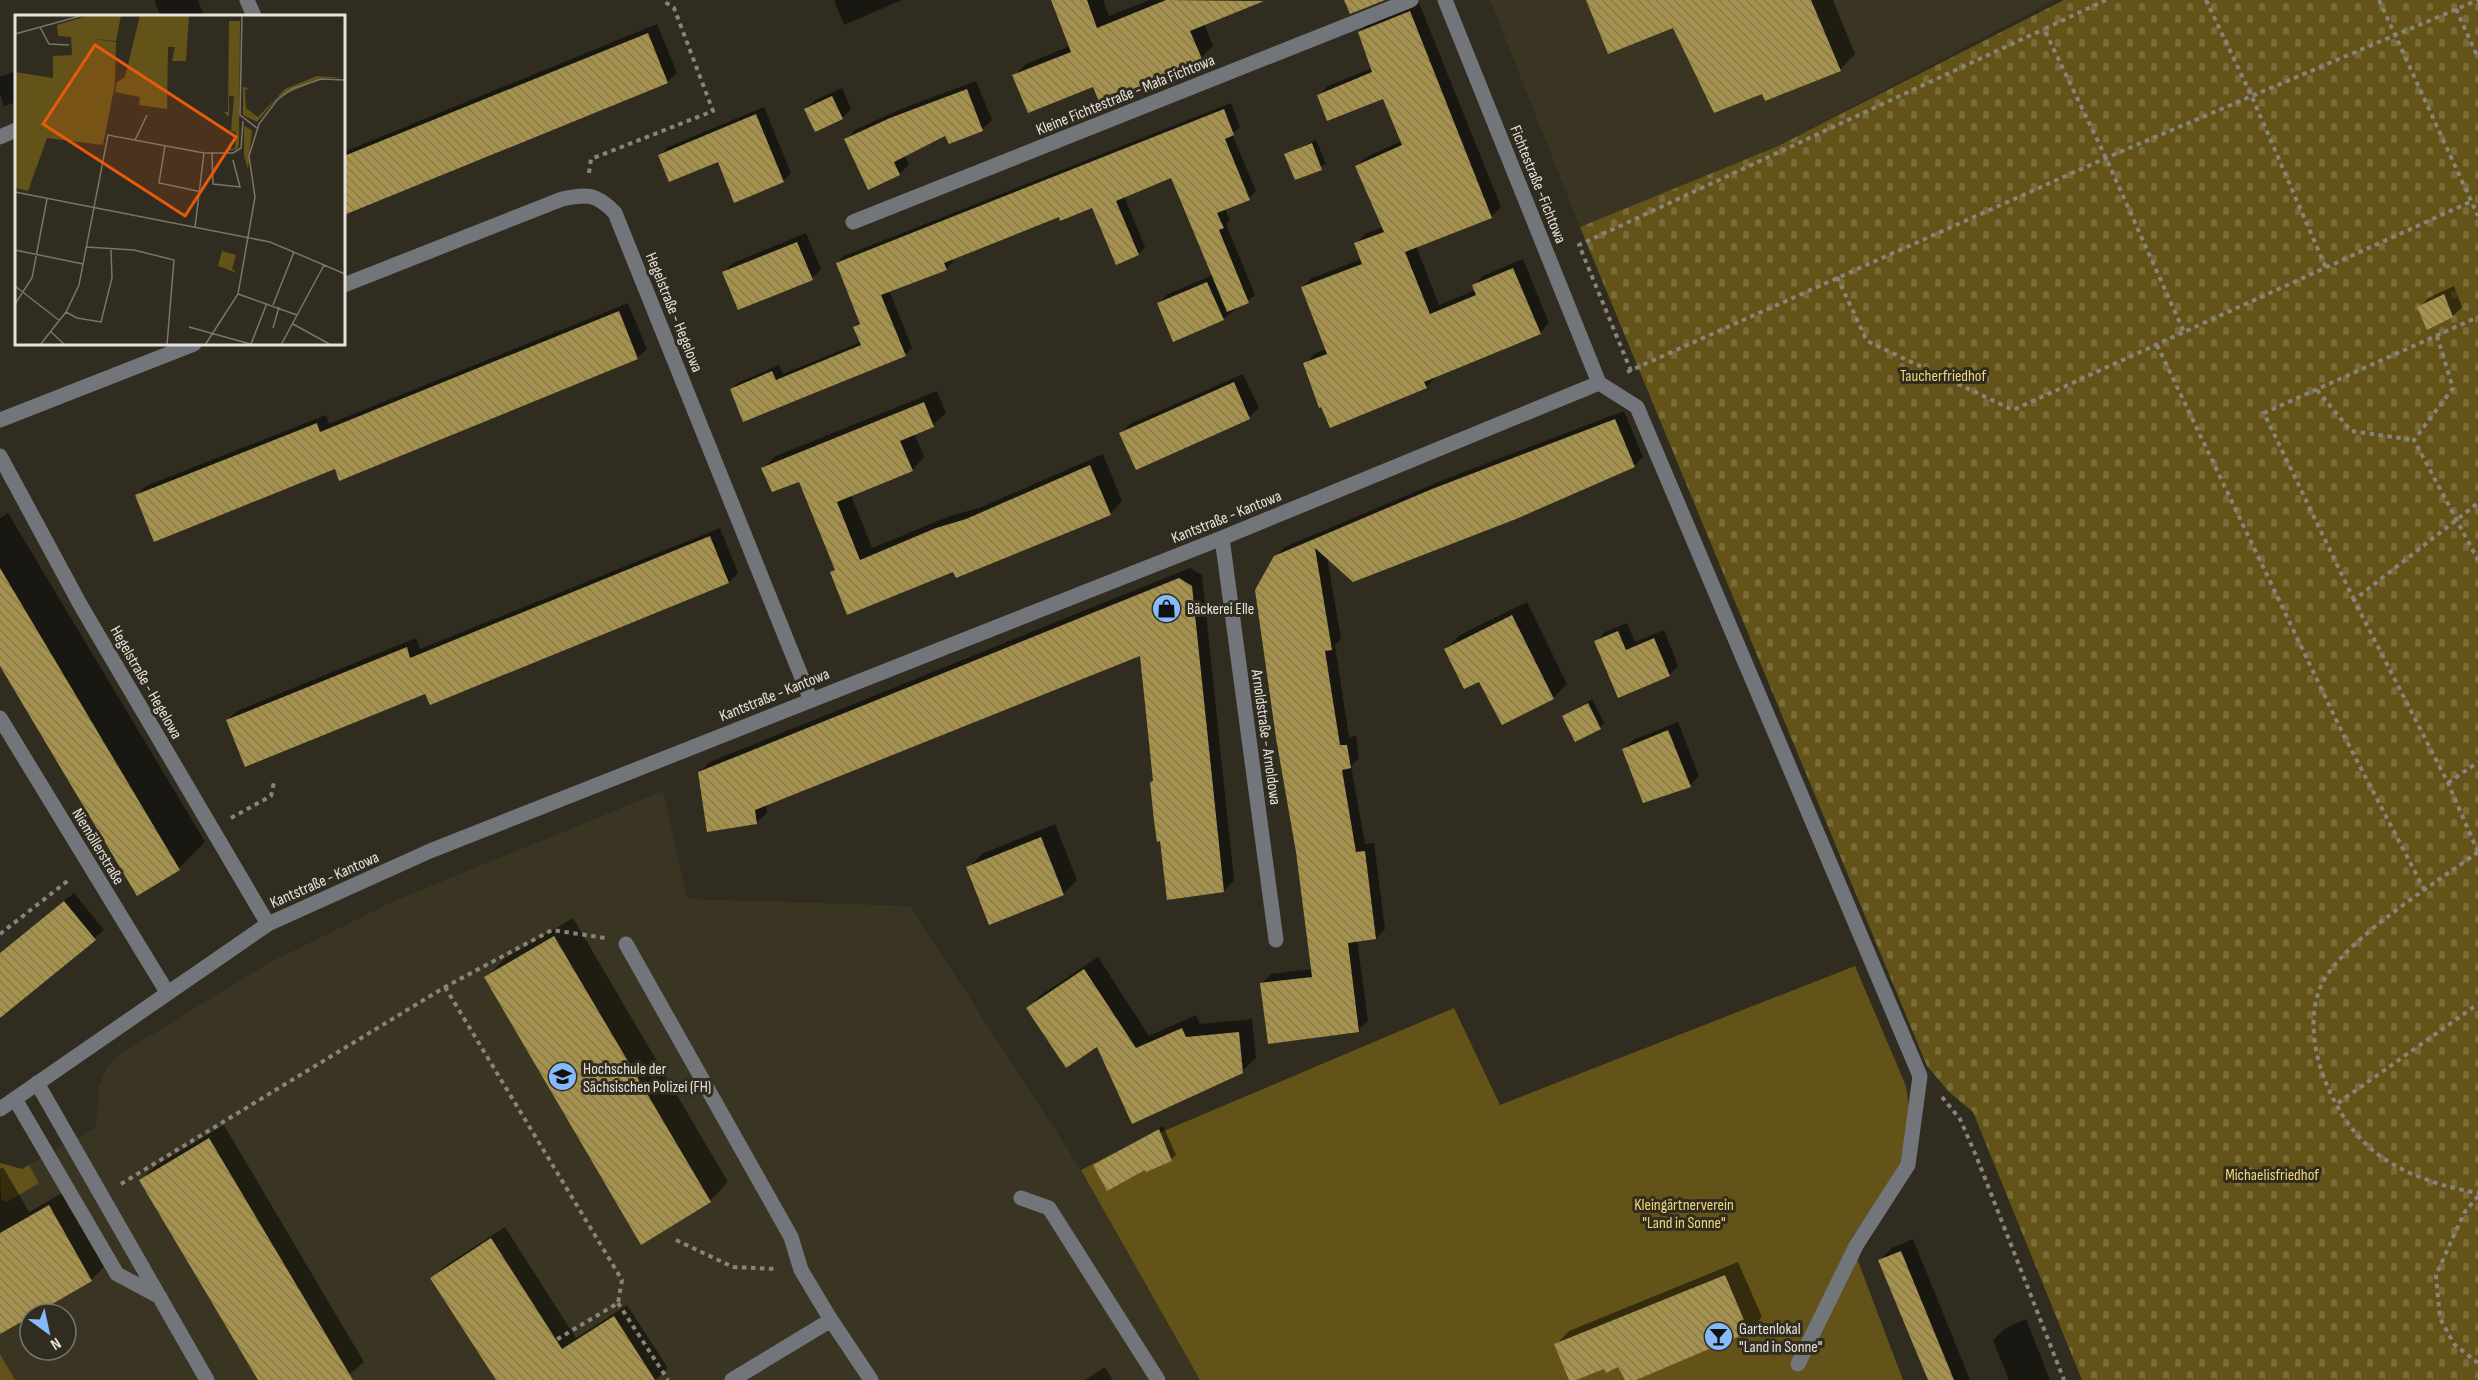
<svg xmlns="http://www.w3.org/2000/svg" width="2478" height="1380" viewBox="0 0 2478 1380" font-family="'Sofia Sans Condensed',sans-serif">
  <defs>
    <pattern id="cemetery-stones" width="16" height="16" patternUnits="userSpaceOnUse" patternTransform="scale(1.5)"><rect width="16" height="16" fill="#635318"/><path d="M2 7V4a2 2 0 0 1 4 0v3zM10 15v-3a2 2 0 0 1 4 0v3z" fill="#796c39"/></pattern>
    <pattern id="building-back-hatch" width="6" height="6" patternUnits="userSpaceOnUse" patternTransform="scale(1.5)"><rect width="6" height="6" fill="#a5924f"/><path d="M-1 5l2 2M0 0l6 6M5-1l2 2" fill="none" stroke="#887b4b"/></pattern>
  </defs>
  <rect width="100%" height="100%" fill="#302c20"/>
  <!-- built -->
  <path fill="#3a3523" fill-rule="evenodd" d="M1490 0H2054L1776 147 1580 227Z
    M663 791 687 899 910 906 1081 1170 1200 1380H0V1163L22 1169 96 1128 99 1087 107 1067 120 1054 267 964 394 901ZM30 1314H66V1350H30Z"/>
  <!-- green -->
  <path fill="#635318" d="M1855 966 1906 1086 1910 1112 1903 1164 1850 1240 1903 1380H1200L1081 1170 1126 1147 1454 1008 1500 1105Z
    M0 1163 22 1169 29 1165 39 1183 7 1202 1 1200Z
    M0 1354 15 1380H0Z"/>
  <!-- cemetery -->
  <path fill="url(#cemetery-stones)" d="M2064 0H2478V1380H2082L1973 1112 1949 1092 1927 1066 1580 227 1776 147Z"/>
  <!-- shadow -->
  <path fill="#0007" d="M154 0H198L204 16H161Z
    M834 0H902L844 25Z
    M1052 0H1103L1109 16 1150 0H1252L1246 7 1204 24 1213 46 1201 58 1094 85 1014 76 1026 64 1070 46Z
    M1588 0H1833L1855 54 1840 70 1763 92 1674 26Z
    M1419 3 1501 207 1491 217 1416 246 1439 305 1476 290 1474 285 1483 276 1523 259 1549 323 1540 333 1436 377 1426 387 1322 405 1305 364 1314 354 1326 349 1302 287 1312 278 1362 259 1356 244 1365 234 1383 227 1356 166 1366 157 1402 141 1384 97 1318 95 1328 86 1372 68 1360 32 1369 22Z
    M657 24 677 73 667 82 344 213V152Z
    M16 71V102L4 106 0 94V77Z
    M976 81 992 120 982 129 949 142 946 133 904 155 909 164 900 174 869 188 846 140 855 130 901 109Z
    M842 88 851 109 842 118 806 109 815 100Z
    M1231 103 1240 127 1232 134 1256 191 1249 198 1225 209 1230 220 1226 224 1255 295 1223 319 1159 303 1168 294 1213 275 1172 176 1124 196 1145 247 1138 254 1093 206 1059 215 952 259 953 262 946 269 889 290 912 348 905 355 731 390 738 383 779 365 783 374 861 342 854 327 860 321 837 263 844 256Z
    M764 107 791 173 783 181 718 160 660 155 668 147Z
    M1316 140 1326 164 1296 178 1286 154Z
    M806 233 821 269 812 278 724 272 733 263Z
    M2454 286 2462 307 2453 316 2419 308 2428 298Z
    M628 303 647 349 637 358 336 467 137 495 146 486 326 415 329 424Z
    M1243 374 1259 408 1249 417 1136 468 1121 433 1130 424Z
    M937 391 946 413 933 425 914 433 924 457 912 470 851 495 872 548 950 516 979 508 1103 454 1122 501 1110 514 954 570 831 573 836 568 800 480 763 468 776 456Z
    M1624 411 1643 457 1634 466 1327 557 1341 639 1335 645 1349 737 1356 736 1359 758 1351 766 1365 844 1374 843 1385 929 1376 938 1357 940 1368 1021 1358 1030 1262 984 1271 974 1312 969 1275 557 1285 547 1443 480Z
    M8 513 205 842 179 868 0 663V518Z
    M720 528 738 573 729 582 426 692 227 720 237 711 416 638 420 649Z
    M1190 568 1202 575 1234 880 1224 891 1154 780 1141 654 766 804 767 813 756 823 699 772 710 762Z
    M1527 602 1567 684 1553 698 1480 680 1446 649 1460 635Z
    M1627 623 1635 642 1664 630 1678 666 1669 675 1596 641 1605 632Z
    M1592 699 1604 723 1600 727 1564 716Z
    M1678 722 1699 776 1690 785 1624 749 1633 740Z
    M1055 824 1077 880 1063 894 968 868 982 854Z
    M74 893 104 930 0 1016V953Z
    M573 918 728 1182 710 1201 486 978 504 959Z
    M1098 957 1149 1036 1196 1015 1200 1024 1252 1019 1256 1058 1242 1071 1097 1045 1028 1008 1041 995Z
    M224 1125 364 1362 343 1380H259L141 1180 155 1166Z
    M1163 1126 1176 1155 1171 1159 1147 1170 1146 1168 1095 1166Z
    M3 1167 29 1212 62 1193 104 1267 91 1280 0 1332V1169Z
    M505 1227 576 1338 627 1305 668 1368 655 1380H498L432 1278 445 1266Z
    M1913 1239 1970 1380H1928L1880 1260 1892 1248Z
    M1738 1262 1762 1317 1748 1331 1632 1380H1626L1619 1365 1605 1367 1570 1380 1556 1345 1569 1331Z
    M2026 1319 2050 1380H2009L1993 1340 2006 1328Z
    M1105 1367 1113 1380H1085Z"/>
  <!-- building -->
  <path fill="url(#building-back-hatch)" d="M1051 0H1087L1097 28 1166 0 1264 1 1190 31 1202 59 1100 104 1093 87 1028 113 1012 75 1071 52Z
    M1344 0H1385L1350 14Z
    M1586 0H1811L1841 71 1765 101 1762 94 1714 113 1673 28 1608 54Z
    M1410 11 1492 218 1405 252 1430 314 1476 295 1472 285 1513 268 1541 334 1424 382 1427 388 1330 428 1321 407 1319 408 1303 363 1327 354 1301 287 1362 264 1354 243 1384 232 1355 166 1402 145 1383 99 1327 121 1317 95 1372 72 1358 32Z
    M648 33 668 83 344 215V156Z
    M967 89 983 131 949 144 945 136 894 162 900 175 868 190 844 139 890 118Z
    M832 96 843 119 815 132 804 109Z
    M1224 109 1234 135 1225 139 1250 200 1217 213 1224 228 1219 230 1249 303 1227 312 1171 178 1116 201 1139 255 1116 265 1092 208 1060 221 1059 217 944 263 947 270 881 295 906 356 743 422 730 389 772 371 776 380 861 345 853 327 860 324 836 263Z
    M756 114 784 182 734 203 718 162 669 182 658 155Z
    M1312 143 1322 170 1295 180 1284 154Z
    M797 242 813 280 738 310 722 272Z
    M1207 282 1224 320 1173 342 1157 303Z
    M2444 294 2453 317 2427 330 2417 307Z
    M619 311 638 359 339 481 335 469 154 542 135 495 317 423 320 432Z
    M1234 382 1250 419 1136 470 1119 433Z
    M924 402 934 427 900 441 913 471 837 502 860 560 936 528 966 519 1090 465 1111 515 956 578 953 572 847 615 830 572 835 570 799 482 772 492 761 468Z
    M1615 419 1635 467 1516 519 1353 582 1315 548 1332 650 1325 651 1340 745H1347L1351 768 1342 770 1356 852 1365 851 1376 939 1348 943 1359 1032 1268 1044 1260 983 1312 977 1296 852 1276 738 1255 590 1274 556 1432 489Z
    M710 536 729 583 430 705 425 694 245 767 226 720 407 647 410 658Z
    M0 568 180 870 137 896 0 666Z
    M1179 578 1192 586 1224 892 1167 900 1160 841 1157 842 1154 821 1150 782 1153 781 1140 656 755 810 757 824 707 832 698 772Z
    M1512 615 1554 699 1502 725 1479 682 1464 689 1444 649Z
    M1618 631 1626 650 1654 638 1670 676 1618 698 1594 641Z
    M1588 703 1601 729 1575 742 1562 716Z
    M1668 730 1691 787 1643 803 1622 749Z
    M1041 837 1064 895 989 925 966 867Z
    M64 901 96 940 0 1018V953Z
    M554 936 711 1202 641 1245 484 977Z
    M1084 969 1136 1048 1182 1028 1186 1037 1239 1032 1243 1073 1132 1124 1097 1047 1066 1068 1026 1008Z
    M1159 1129 1172 1161 1146 1172 1145 1170 1107 1191 1093 1165Z
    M209 1138 353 1380H258L139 1180Z
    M49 1205 92 1281 35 1314H30V1317L0 1334V1233Z
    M491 1238 562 1349 614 1316 655 1380H496L430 1278Z
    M1901 1251 1954 1380H1928L1878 1260Z
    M1725 1275 1749 1332 1636 1380H1625L1618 1367 1606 1373 1604 1369 1576 1380H1569L1554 1344Z"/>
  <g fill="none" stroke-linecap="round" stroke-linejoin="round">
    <!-- path -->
    <path stroke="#88847b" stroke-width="4" stroke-dasharray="4.5 4.5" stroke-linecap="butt" d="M2106 0 2044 29 2106 158 2184 332 2470 202
      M2206 0 2252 97 2326 268
      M2379 0 2478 216
      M2456 9 2478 58
      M589 173 591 159 713 111 674 8 662 0
      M1837 277 1867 341 2013 410 2184 332
      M2437 336 2453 388 2414 440 2478 560
      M2157 345 2342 732 2425 891
      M1631 371 1579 245 2044 29
      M1627 372 2106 158 2478 0
      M2317 390 2351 431 2414 440
      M2354 600 2264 413 2478 317
      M2448 783 2478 762
      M231 818 271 796 274 782
      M2478 852C2433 885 2358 931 2327 975 2293 1026 2329 1112 2370 1148 2400 1174 2440 1186 2478 1193
      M2478 852 2448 783 2354 600 2478 503
      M0 934 70 879
      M445 987 622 1280 618 1303 556 1340
      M1942 1097 1960 1119 1977 1158 2064 1380
      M2338 1103 2478 1004
      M121 1184 445 987 552 930 605 938
      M2478 1196 2464 1213 2436 1275 2440 1318 2454 1344 2478 1363
      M676 1240 733 1267 777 1269
      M618 1303 668 1380"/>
    <!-- minor -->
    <path stroke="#72767b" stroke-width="15" d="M247 0 254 16
      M1445 0 1599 383
      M0 137 16 130
      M853 222 1411 0
      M344 285 562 199C588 194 596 193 615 213L810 698
      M1599 383 1637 407 1920 1076 1908 1165 1857 1244 1798 1364
      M0 420 194 344
      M0 456 81 606 268 924
      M1222 538 1276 940
      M0 718 167 992
      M626 944 791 1237 801 1270 831 1320 732 1380
      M37 1083 207 1380
      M15 1099 117 1274 160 1297
      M0 1109 268 924 430 851 1222 538 1599 383
      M1021 1198 1049 1208 1158 1380
      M831 1320 871 1380"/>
  </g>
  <!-- icons -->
  <defs>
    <symbol id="shop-disc" viewBox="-11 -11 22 22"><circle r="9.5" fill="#86bbfb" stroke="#302c20"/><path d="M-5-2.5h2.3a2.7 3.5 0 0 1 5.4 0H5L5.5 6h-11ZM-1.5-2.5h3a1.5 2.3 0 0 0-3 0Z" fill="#111"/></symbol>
    <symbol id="university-disc" viewBox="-11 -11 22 22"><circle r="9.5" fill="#86bbfb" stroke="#302c20"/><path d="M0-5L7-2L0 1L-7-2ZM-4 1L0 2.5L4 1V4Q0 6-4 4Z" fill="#111"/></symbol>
    <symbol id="bar-disc" viewBox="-11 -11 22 22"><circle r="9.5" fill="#86bbfb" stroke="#302c20"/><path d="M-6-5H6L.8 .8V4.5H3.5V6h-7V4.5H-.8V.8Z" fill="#111"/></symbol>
  </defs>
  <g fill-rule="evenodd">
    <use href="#shop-disc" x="1150" y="592" width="33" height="33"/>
    <use href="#university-disc" x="546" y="1060" width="33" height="33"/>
    <use href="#bar-disc" x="1702" y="1320" width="33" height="33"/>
  </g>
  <g text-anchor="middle" stroke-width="6" stroke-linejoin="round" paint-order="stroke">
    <!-- street labels -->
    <g font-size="16" fill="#e6e3dc" stroke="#302c20">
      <text transform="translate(1125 94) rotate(-22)" y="6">Kleine Fichtestraße - Mała Fichtowa</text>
      <text transform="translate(1539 184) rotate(68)" y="6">Fichtestraße -Fichtowa</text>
      <text transform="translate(675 312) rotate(68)" y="6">Hegelstraße - Hegelowa</text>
      <text transform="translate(1226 516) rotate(-22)" y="6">Kantstraße - Kantowa</text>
      <text transform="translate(147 682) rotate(60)" y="6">Hegelstraße - Hegelowa</text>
      <text transform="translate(774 694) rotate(-22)" y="6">Kantstraße - Kantowa</text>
      <text transform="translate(1267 737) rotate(82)" y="6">Arnoldstraße - Arnoldowa</text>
      <text transform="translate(99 846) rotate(59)" y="6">Niemöllerstraße</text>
      <text transform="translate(324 879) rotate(-24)" y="6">Kantstraße - Kantowa</text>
    </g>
    <!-- park labels -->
    <g font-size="16" fill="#f2d778" stroke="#302c20">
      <text x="1943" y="381">Taucherfriedhof</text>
      <text x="2272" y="1180">Michaelisfriedhof</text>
      <text x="1684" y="1210">Kleingärtnerverein<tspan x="1684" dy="18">"Land in Sonne"</tspan></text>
    </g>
    <!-- poi labels -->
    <g font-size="16" fill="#e6e3dc" stroke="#302c20" text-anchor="start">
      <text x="1187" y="614">Bäckerei Elle</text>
      <text x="583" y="1074">Hochschule der<tspan x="583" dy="18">Sächsischen Polizei (FH)</tspan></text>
      <text x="1739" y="1334">Gartenlokal<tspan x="1739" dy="18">"Land in Sonne"</tspan></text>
    </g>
  </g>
  <!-- overview -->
  <g transform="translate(15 15)">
    <rect width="330" height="330" fill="#302c20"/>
    <path d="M75 0H106L101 26 43 21 42 10ZM125 0H174L171 46H157L160 32H153L152 94 124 90 125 82 100 77 102 67 110 62ZM214 6H225L224 130 222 134 215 136 212 132 219 134 220 131 221 117 216 116 219 81H214V102L209 97H213ZM302 61 330 63H307L262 83 242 107 228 100V72L234 73 230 75 231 93 243 102 270 74ZM207 236 221 240 217 254 222 258 203 251Z" fill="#635318"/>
    <path d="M229 111 237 115 233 154 229 141Z" fill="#635318"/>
    <path d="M56 21 101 27 100 69 88 130 32 123 13 176 0 173V57L38 63V41L57 40Z" fill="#635318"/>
    <path fill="none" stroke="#79756b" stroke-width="1.5" d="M227 0 225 100 242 113M25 12 34 29 54 30M0 19 69 0M120 125 132 100M150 131 144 168 187 177M197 138 198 169 225 172 218 145M0 177 255 227 330 259M180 212 189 138M71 232 119 235 159 245 152 330M0 235 68 249M0 271 45 306M223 279 282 300M0 289 17 263 32 184M258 290 279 237M51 297 62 303 86 307 97 263 96 235M278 309 316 330M174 312 239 330M258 313 264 292M36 317 50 330M236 329 252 288M25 330 51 297 64 270 93 120 189 138H218L226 133 228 106M190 330 223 279 240 182 234 141 244 109 262 85 277 74 306 64 330 65M266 330 309 250"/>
    <path fill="#e8590c" fill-opacity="0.15" stroke="#e8590c" stroke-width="3" d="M80 30 221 122 170 201 28 109Z"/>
    <rect width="330" height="330" fill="none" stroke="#e6e3dc" stroke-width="3"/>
  </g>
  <!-- north arrow -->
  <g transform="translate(48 1332) rotate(147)"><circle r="28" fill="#302c20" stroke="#79756b" stroke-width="1.5"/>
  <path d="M0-4.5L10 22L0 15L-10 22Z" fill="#86bbfb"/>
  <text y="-9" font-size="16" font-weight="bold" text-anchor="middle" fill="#e6e3dc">N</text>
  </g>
</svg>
